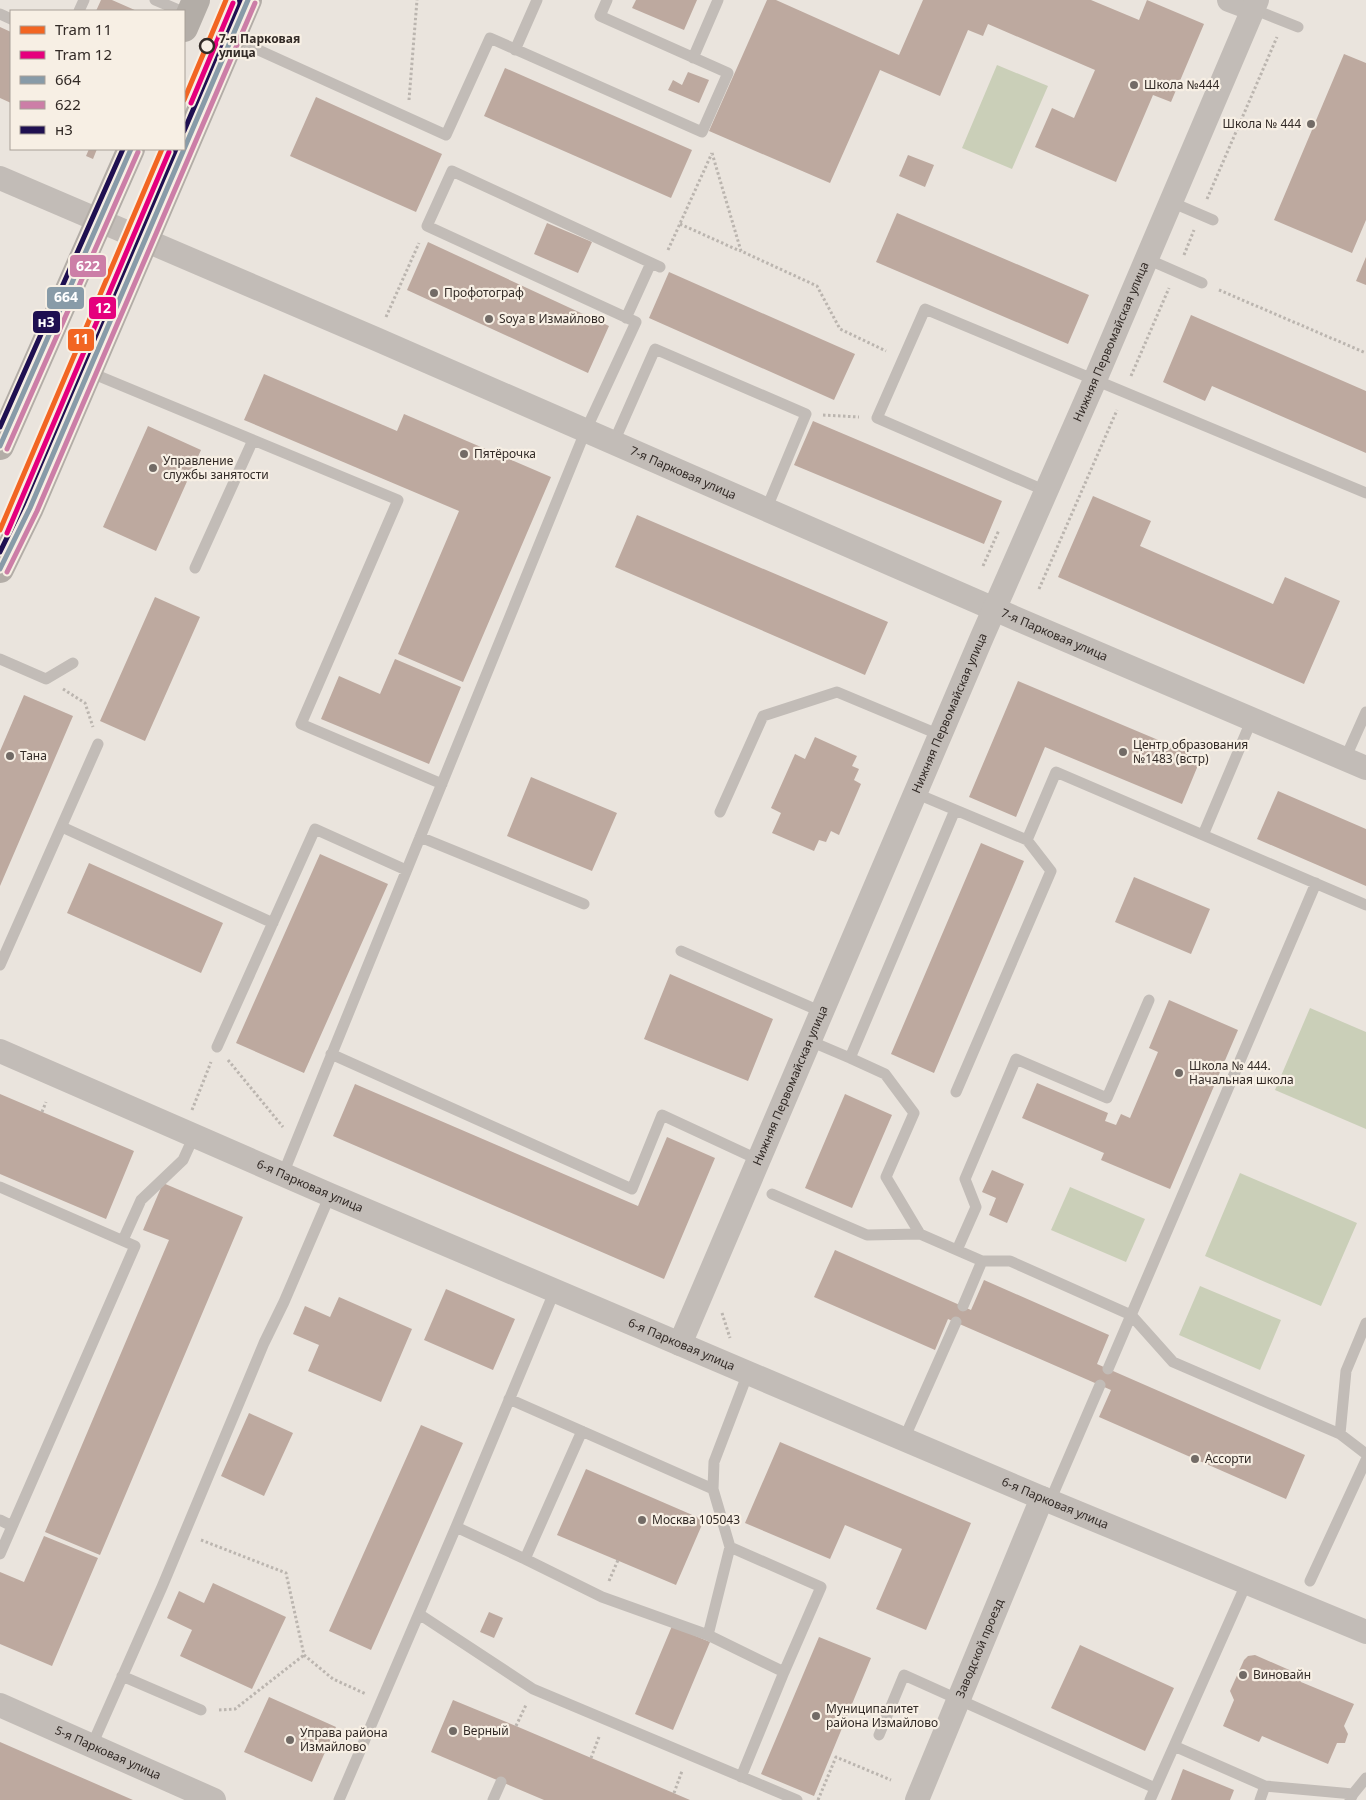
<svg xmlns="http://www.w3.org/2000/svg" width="1366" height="1800" viewBox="0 0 1366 1800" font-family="'Noto Sans',sans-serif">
  <rect width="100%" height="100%" fill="#eae4dd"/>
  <!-- green -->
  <path fill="#cacfb8" d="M997 65 1048 86 1012 169 962 148Z
    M1310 1008 1366 1032V1129L1275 1090Z
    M1240 1173 1357 1223 1321 1306 1205 1256Z
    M1070 1187 1145 1219 1126 1262 1051 1230Z
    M1200 1286 1281 1320 1260 1370 1179 1335Z"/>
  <!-- building -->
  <path fill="#bda99f" d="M101 0H112L137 11H96Z
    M636 0H697L684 30 632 8Z
    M767 0H776L899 55 923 0H1091L1139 20 1147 0 1204 24 1171 102 1153 95 1116 182 1035 147 1052 108 1074 118 1095 70 988 24 983 36 968 30 940 96 880 70 830 183 709 131Z
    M0 27 11 32V103L0 98Z
    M1344 54 1366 63V220L1352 253 1274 220Z
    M505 68 692 150 671 198 484 116Z
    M688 72 709 80 699 103 668 90 673 80 682 85Z
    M316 97 442 154 416 212 290 156Z
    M89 149H97L93 159 86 156Z
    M908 155 934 165 925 187 899 176Z
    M897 213 1089 295 1068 344 876 262Z
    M547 223 592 242 578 273 534 254Z
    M428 242 609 326 588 373 407 290Z
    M1366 257V285L1356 281Z
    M669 272 855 354 834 400 649 318Z
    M1191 315 1366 391V453L1212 386 1205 401 1163 382Z
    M264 374 397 431 404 414 551 477 463 682 398 654 459 511 244 420Z
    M813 421 1002 501 984 544 794 465Z
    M148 426 201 450 156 551 103 527Z
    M1093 496 1151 521 1140 546 1273 604 1285 577 1340 601 1304 684 1058 577Z
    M637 515 888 622 865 675 615 567Z
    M155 597 200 617 145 741 100 721Z
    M395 659 461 687 429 764 321 719 339 676 380 694Z
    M1018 681 1201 758 1182 804 1045 747 1016 817 969 797Z
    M24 695 73 716 0 886V751Z
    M815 737 857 756 852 766 859 769 854 780 861 784 839 835 831 831 826 842 819 840 814 851 772 833 781 813 771 808 795 754 805 759Z
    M531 777 617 813 592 871 507 836Z
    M1278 791 1366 829V886L1257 839Z
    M981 843 1024 861 934 1073 891 1054Z
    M320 854 388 884 304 1073 236 1043Z
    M89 863 223 923 201 973 67 913Z
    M1134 877 1210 909 1191 954 1115 922Z
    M670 974 773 1019 748 1081 644 1039Z
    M1169 1000 1238 1030 1170 1189 1101 1160 1104 1153 1022 1118 1037 1083 1108 1113 1105 1121 1116 1125 1121 1114 1130 1118 1158 1052 1149 1048Z
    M355 1084 638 1206 667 1137 715 1158 664 1279 333 1136Z
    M0 1094 134 1151 106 1219 0 1174Z
    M845 1094 892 1115 852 1208 805 1188Z
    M992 1170 1024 1184 1007 1223 989 1215 996 1198 982 1192Z
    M163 1183 243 1217 100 1555 45 1532 169 1240 143 1230Z
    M835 1250 971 1310 984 1280 1109 1335 1097 1364 1305 1455 1286 1499 1099 1417 1111 1390 948 1319 935 1350 814 1297Z
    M446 1289 515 1319 493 1370 424 1340Z
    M339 1297 412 1329 381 1402 308 1371 319 1345 293 1334 305 1306 330 1317Z
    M249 1413 293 1433 264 1496 221 1476Z
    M421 1425 463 1443 371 1650 329 1631Z
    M780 1442 971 1523 926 1630 876 1609 902 1549 845 1525 830 1559 745 1523Z
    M586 1469 704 1520 676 1585 557 1535Z
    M44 1536 98 1558 52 1666 0 1644V1572L24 1582Z
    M213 1583 286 1617 252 1689 180 1656 192 1630 167 1618 179 1591 204 1603Z
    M489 1612 503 1618 494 1638 480 1632Z
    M672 1626 710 1642 673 1730 635 1714Z
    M819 1637 871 1658 814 1796 761 1774Z
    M1080 1645 1174 1688 1145 1751 1051 1708Z
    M1255 1655 1294 1672 1301 1682 1354 1704 1344 1726 1348 1734 1345 1743H1337L1328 1764 1262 1736 1259 1742 1223 1726 1234 1700 1230 1691 1244 1660 1248 1656Z
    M269 1697 336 1727 312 1782 244 1752Z
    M453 1700 516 1726 690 1800H544L431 1752Z
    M0 1742 133 1800H0Z
    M1183 1769 1234 1790 1230 1800H1171Z"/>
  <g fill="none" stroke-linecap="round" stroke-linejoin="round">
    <!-- path -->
    <path stroke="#bbb5af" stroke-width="3" stroke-dasharray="2.5 2.5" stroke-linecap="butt" d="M409 100 417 0
      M712 153 741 251 817 286 840 329 886 351
      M1207 199 1277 37
      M680 224 740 251
      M668 250 712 153
      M1184 255 1194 230
      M1219 290 1366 353
      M386 317 419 243
      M1131 376 1169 288
      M823 415 859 417
      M983 566 999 530
      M1039 589 1117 410
      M63 689 85 703 93 727
      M228 1060 283 1127
      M192 1110 211 1062
      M42 1112 46 1102
      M722 1313 730 1338
      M201 1540 286 1573 304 1655 333 1679 366 1694
      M609 1581 618 1560
      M219 1710 235 1709 304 1655
      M516 1726 526 1705
      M591 1758 599 1737
      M674 1793 682 1771
      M818 1800 836 1757 891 1780"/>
    <!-- service -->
    <path stroke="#c2bcb7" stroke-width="11" d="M155 0 181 11
      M1253 9 1298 27
      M79 11 84 0
      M0 14 11 19
      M232 38 446 135 490 38 702 132 728 73 600 16 607 0
      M515 50 537 0
      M693 58 718 0
      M1171 202 1213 220
      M1147 259 1202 283
      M626 318 651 263
      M89 372 398 500 301 724 442 784
      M613 444 655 349 806 414 766 510
      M1046 491 877 418 925 309 1366 493
      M195 568 253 440
      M0 659 46 679 73 663
      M1345 759 1366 712
      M915 793 1027 840 1056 772 1203 835 1252 719
      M720 812 763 716 837 692 940 735
      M62 827 273 923
      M1203 835 1366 905
      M420 837 584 904
      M681 951 822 1012
      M0 965 98 744
      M810 1041 850 1058 955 810
      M217 1047 315 829 406 870
      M331 1054 632 1189 662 1115 759 1160
      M850 1058 885 1074 914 1113 886 1177 920 1234 982 1261 963 1306
      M956 1092 1051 871 1027 840
      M283 1174 585 432 636 322 427 226 452 171 660 267
      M0 1187 135 1246 0 1554
      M772 1194 867 1235 920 1234
      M123 1240 141 1200 183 1160 194 1136
      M957 1250 976 1207 965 1179 1016 1059 1107 1098 1149 1000
      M982 1261H1010L1131 1315 1173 1362 1340 1434
      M1366 1323 1346 1371 1340 1434 1366 1454
      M1108 1369 1316 883
      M509 1399 713 1489 714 1462 748 1373
      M904 1439 956 1322
      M713 1489 730 1547
      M1050 1501 1100 1385
      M0 1520 12 1526
      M456 1527 525 1559 602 1597 708 1635 784 1672 741 1777
      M525 1559 582 1431
      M1310 1581 1366 1460
      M419 1614 533 1689 797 1800
      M708 1635 730 1547 821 1587 784 1672
      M122 1676 201 1710
      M879 1735 904 1675 1155 1788
      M92 1745 162 1587 264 1343 284 1302 330 1195
      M1174 1746 1265 1786 1353 1794
      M339 1800 456 1527 555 1290
      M493 1800 501 1782
      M1150 1800 1247 1582
      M1260 1800 1265 1786
      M1350 1800 1353 1794 1366 1778"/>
    <!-- minor -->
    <g stroke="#c2bcb7" stroke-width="24">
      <path d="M1229 0 1253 9"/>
      <path id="s1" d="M0 178 376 339 1024 622 1366 768"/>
      <path id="s2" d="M0 1051 330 1195 1042 1498 1366 1632"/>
      <path id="s3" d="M680 1344 982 637 1095 380 1257 0"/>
      <path id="s4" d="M0 1705 214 1800"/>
      <path id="s5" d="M917 1800 1042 1498"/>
    </g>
    <!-- secondary -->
    <path stroke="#b3ada7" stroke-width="28" d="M184 28 196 0
      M0 446 131 149
      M0 569 30 508 248 0"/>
    <defs>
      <path id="bus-1" d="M0 446 131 149
        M0 569 30 508 248 0"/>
      <path id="bus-2" d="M7 449 138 152
        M7 572 37 511 255 3"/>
      <path id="bus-3" d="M184 131 240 0
        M0 427 123 149
        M0 552 23 505 176 149"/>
    </defs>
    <!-- bus-1 casing -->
    <use href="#bus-1" stroke="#f7efe4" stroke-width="9"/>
    <!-- bus-2 casing -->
    <use href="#bus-2" stroke="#f7efe4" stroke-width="9"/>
    <!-- bus-3 casing -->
    <use href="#bus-3" stroke="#f7efe4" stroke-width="9"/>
    <!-- bus-1 -->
    <use href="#bus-1" stroke="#889ba8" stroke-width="5"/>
    <!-- bus-2 -->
    <use href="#bus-2" stroke="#cc7ea7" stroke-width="5"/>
    <!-- bus-3 -->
    <use href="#bus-3" stroke="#1f1051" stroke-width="5"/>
    <defs>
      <path id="tram-1" d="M184 100 226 0
        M0 530 162 149"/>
      <path id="tram-2" d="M191 103 233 3
        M7 533 169 152"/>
    </defs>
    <!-- tram-1 casing -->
    <use href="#tram-1" stroke="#f7efe4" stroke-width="9"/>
    <!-- tram-2 casing -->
    <use href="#tram-2" stroke="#f7efe4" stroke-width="9"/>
    <!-- tram-1 -->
    <use href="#tram-1" stroke="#f26522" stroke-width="5"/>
    <!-- tram-2 -->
    <use href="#tram-2" stroke="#e5007d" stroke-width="5"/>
  </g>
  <!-- markers -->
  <circle fill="#f7efe4" stroke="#322a26" stroke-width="2.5" cx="207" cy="46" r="7"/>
  <g fill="#726b66" stroke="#f7efe4" stroke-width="2">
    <circle cx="1134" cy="85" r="5"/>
    <circle cx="1311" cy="124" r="5"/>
    <circle cx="434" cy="293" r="5"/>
    <circle cx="489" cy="319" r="5"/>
    <circle cx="464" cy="454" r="5"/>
    <circle cx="153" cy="468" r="5"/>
    <circle cx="1123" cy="752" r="5"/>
    <circle cx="10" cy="756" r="5"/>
    <circle cx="1179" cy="1073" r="5"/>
    <circle cx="1195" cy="1459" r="5"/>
    <circle cx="642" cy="1520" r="5"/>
    <circle cx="1243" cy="1675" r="5"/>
    <circle cx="816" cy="1716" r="5"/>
    <circle cx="453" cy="1731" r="5"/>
    <circle cx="290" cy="1740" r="5"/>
  </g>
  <g text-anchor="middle" stroke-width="4.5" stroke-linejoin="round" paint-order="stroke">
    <!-- stop labels -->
    <g font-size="12" font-weight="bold" fill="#322a26" stroke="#f7efe4" text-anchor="start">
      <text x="219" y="43">7-я Парковая<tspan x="219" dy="14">улица</tspan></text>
    </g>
    <!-- poi labels -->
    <g font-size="12" fill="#322a26" stroke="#f7efe4" text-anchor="start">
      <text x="1144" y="89">Школа №444</text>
      <text x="1301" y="128" text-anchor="end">Школа № 444</text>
      <text x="444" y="297">Профотограф</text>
      <text x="499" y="323">Soya в Измайлово</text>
      <text x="474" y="458">Пятёрочка</text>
      <text x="163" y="465">Управление<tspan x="163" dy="14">cлужбы занятости</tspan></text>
      <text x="1133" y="749">Центр образования<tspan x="1133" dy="14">№1483 (встр)</tspan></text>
      <text x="20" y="760">Тана</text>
      <text x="1189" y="1070">Школа № 444.<tspan x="1189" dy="14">Начальная школа</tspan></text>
      <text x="1205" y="1463">Ассорти</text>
      <text x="652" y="1524">Москва 105043</text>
      <text x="1253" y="1679">Виновайн</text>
      <text x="826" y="1713">Муниципалитет<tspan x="826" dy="14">района Измайлово</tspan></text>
      <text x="463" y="1735">Верный</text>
      <text x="300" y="1737">Управа района<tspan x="300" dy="14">Измайлово</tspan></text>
    </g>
    <!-- street labels -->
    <g font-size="12" fill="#322a26" stroke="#f7efe4">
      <text dy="4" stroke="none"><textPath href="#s3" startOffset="1091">Нижняя Первомайская улица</textPath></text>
      <text dy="4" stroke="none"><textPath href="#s1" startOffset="744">7-я Парковая улица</textPath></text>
      <text dy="4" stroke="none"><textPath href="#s1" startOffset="1149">7-я Парковая улица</textPath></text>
      <text dy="4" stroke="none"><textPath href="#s3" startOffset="686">Нижняя Первомайская улица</textPath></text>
      <text dy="4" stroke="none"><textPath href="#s3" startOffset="281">Нижняя Первомайская улица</textPath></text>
      <text dy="4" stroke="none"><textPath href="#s2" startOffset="338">6-я Парковая улица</textPath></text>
      <text dy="4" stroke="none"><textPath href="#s2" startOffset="742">6-я Парковая улица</textPath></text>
      <text dy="4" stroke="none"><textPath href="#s2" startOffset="1148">6-я Парковая улица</textPath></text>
      <text dy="4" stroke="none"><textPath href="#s5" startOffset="164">Заводской проезд</textPath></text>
      <text dy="4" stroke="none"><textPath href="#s4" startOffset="118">5-я Парковая улица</textPath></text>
    </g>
  </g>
  <g stroke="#f7efe4" stroke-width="2">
    <rect x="69" y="254" width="38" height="24" rx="5" fill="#cc7ea7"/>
    <rect x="46" y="286" width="39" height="24" rx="5" fill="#889ba8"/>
    <rect x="88" y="296" width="29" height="24" rx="5" fill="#e5007d"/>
    <rect x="32" y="310" width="29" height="24" rx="5" fill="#1f1051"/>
    <rect x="67" y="328" width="28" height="24" rx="5" fill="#f26522"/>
  </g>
  <g font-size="14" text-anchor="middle" font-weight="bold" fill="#fff">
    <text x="88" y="271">622</text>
    <text x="66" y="302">664</text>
    <text x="103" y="313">12</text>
    <text x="46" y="327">н3</text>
    <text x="81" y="344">11</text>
  </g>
  <!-- legend -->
  <rect x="10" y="10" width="175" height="140" fill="#f7efe4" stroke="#a8a098"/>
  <rect x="20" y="26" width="25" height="8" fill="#f26522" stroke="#a8a098"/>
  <text x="55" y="35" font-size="15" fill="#322a26">Tram 11</text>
  <rect x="20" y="51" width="25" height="8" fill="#e5007d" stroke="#a8a098"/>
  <text x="55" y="60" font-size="15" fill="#322a26">Tram 12</text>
  <rect x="20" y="76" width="25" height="8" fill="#889ba8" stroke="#a8a098"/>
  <text x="55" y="85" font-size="15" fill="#322a26">664</text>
  <rect x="20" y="101" width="25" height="8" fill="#cc7ea7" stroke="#a8a098"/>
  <text x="55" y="110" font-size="15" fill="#322a26">622</text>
  <rect x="20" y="126" width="25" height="8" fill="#1f1051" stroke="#a8a098"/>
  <text x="55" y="135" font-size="15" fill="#322a26">н3</text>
</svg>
